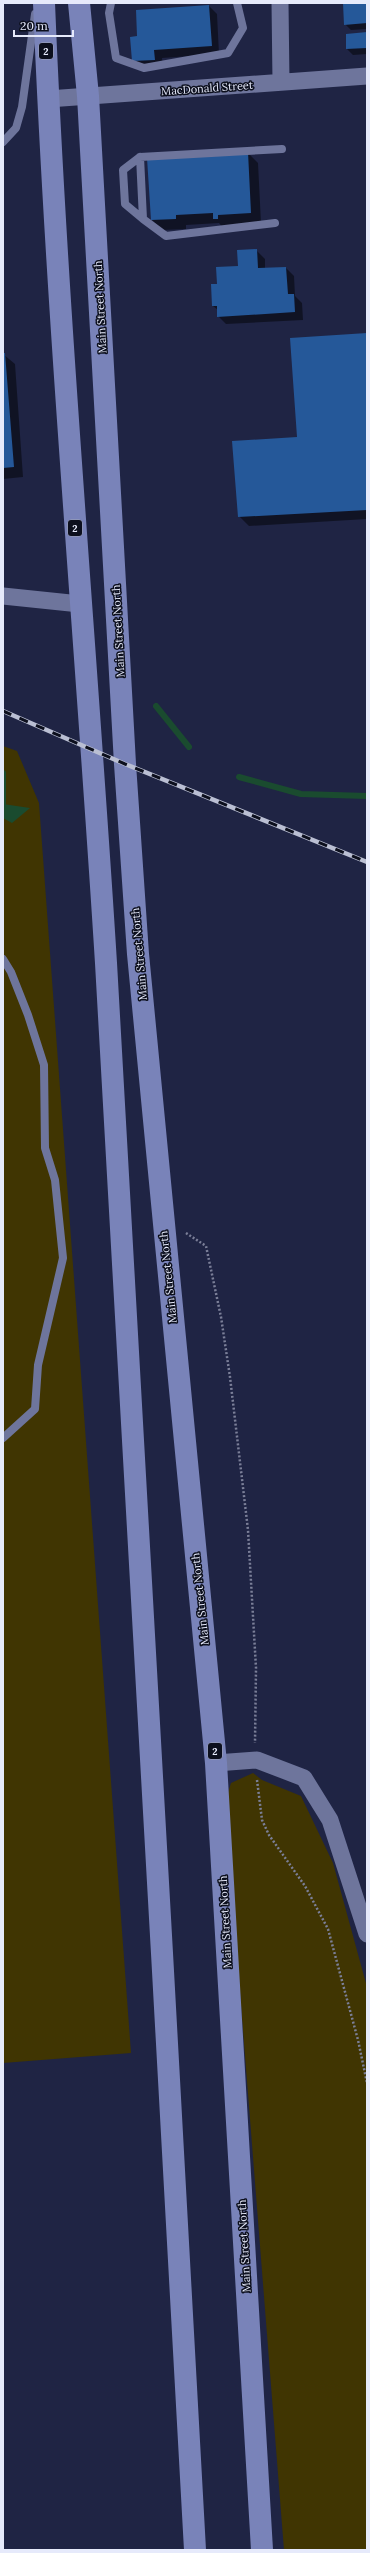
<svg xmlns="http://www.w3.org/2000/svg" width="370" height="2553" viewBox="0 0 370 2553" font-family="Lora,serif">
  <rect width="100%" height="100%" fill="#1f2444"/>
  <!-- green -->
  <path fill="#403502" d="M3 746 17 751 39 803 131 2053 3 2063Z
    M253 1773 262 1780 301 1796 333 1863 367 1987V2550H284L225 1802 231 1783Z"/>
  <!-- water -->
  <path fill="#1a4b2f" d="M3 804 30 808 12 823 3 818Z"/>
  <!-- shadow -->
  <path fill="#0007" d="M344 3H367V29L351 30 345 24Z
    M209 6 217 14 219 54 162 58 163 68 141 69 133 61 138 37Z
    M367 33V54L353 55 347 49Z
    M248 153 258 163 261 223 224 229 219 223 186 225V229L162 230 152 220Z
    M256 250 265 259V269L286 268 294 276 295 296 302 303 303 320 226 324 218 316V310L213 306 218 285Z
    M367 334V519L249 526 239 516 298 437Z
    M3 354 15 364 23 477 3 479Z"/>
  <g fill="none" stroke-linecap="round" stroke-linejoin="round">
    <!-- stream -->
    <path stroke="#1a4b2f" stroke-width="6" d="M156 706 189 747
      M3 773V804
      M239 777 301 794 367 796"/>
  </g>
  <!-- building -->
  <path fill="#255899" d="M343 3H367V23L344 25Z
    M209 5 212 46 154 50 155 60 132 61 130 37 137 36 136 10Z
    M367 32V48L346 49V34Z
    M248 152 251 213 218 215V219H213V213L176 215V219L151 220 147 158Z
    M257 249 258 268 286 267 288 294H294L295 312 217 317V306H212L211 284H217L216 267 238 266 237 250Z
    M367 333V510L238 517 232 441 297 437 290 338Z
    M3 353H5L14 467 3 468Z"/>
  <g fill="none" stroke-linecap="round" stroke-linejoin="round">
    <!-- path -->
    <path stroke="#7b7f98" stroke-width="2.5" stroke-dasharray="2 2" stroke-linecap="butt" d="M186 1233 206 1246 221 1317 230 1377 248 1530 256 1668 255 1743
      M257 1780 262 1820 269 1835 305 1886 328 1929 358 2040 367 2083"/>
    <!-- lane -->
    <path stroke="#6e759c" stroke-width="8" d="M111 3 109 13 116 58 144 68 228 53 243 28 237 3
      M3 142 16 128 22 107 35 14
      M140 157 123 170 125 204 143 219
      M275 223 166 236 143 219 140 157 282 149
      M3 959 11 972 28 1015 44 1065 45 1148 55 1180 63 1258 38 1365 35 1409 3 1438"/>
    <!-- street -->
    <path stroke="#6e759c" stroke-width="17" d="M280 3 281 82
      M48 99 367 76
      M3 596 80 604
      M216 1763 257 1760 304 1778 330 1820 367 1934"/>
    <!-- primary -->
    <path stroke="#7983b9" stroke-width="22" d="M44 3C57 323 86 643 106 963 138 1492 165 2021 195 2550
      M79 3 88 96 125 764 138 954 216 1763 262 2550"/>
    <defs>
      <path id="rail" d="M3 711 125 764 367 862"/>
    </defs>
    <!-- rail casing -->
    <use href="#rail" stroke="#babfd3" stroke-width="4.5"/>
    <!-- rail -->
    <use href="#rail" stroke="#0c0f1d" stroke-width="3" stroke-dasharray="9" stroke-linecap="butt"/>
  </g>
  <g text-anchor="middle" stroke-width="3" stroke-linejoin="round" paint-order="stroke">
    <!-- shield labels -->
    <g fill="#0c0f1d" stroke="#a5a8b8" stroke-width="1">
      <rect x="39" y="43" width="14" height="16" rx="3"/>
      <rect x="68" y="520" width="14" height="16" rx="3"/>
      <rect x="208" y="1743" width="14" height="16" rx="3"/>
    </g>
    <g font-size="10" font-weight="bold" fill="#e6eafb">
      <text x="46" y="55">2</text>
      <text x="75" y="532">2</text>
      <text x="215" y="1755">2</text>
    </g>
    <!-- street labels -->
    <g font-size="11" fill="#e6eafb" stroke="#0c0f1d">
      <text transform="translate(207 88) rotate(-4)" y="4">MacDonald Street</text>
      <text transform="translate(100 307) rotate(-93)" y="4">Main Street North</text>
      <text transform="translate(118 631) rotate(-93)" y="4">Main Street North</text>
      <text transform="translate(139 954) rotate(-95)" y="4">Main Street North</text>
      <text transform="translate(168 1277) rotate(-96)" y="4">Main Street North</text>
      <text transform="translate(200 1599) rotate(-96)" y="4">Main Street North</text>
      <text transform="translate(225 1922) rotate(-93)" y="4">Main Street North</text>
      <text transform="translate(244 2246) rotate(-93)" y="4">Main Street North</text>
    </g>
  </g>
  <!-- border -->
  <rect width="370" height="2553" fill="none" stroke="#e6eafb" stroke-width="8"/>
  <!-- scale -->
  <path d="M14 30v6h59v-6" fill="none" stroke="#e6eafb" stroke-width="2"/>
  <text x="20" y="30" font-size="12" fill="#e6eafb" stroke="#0c0f1d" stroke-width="3" paint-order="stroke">20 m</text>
</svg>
